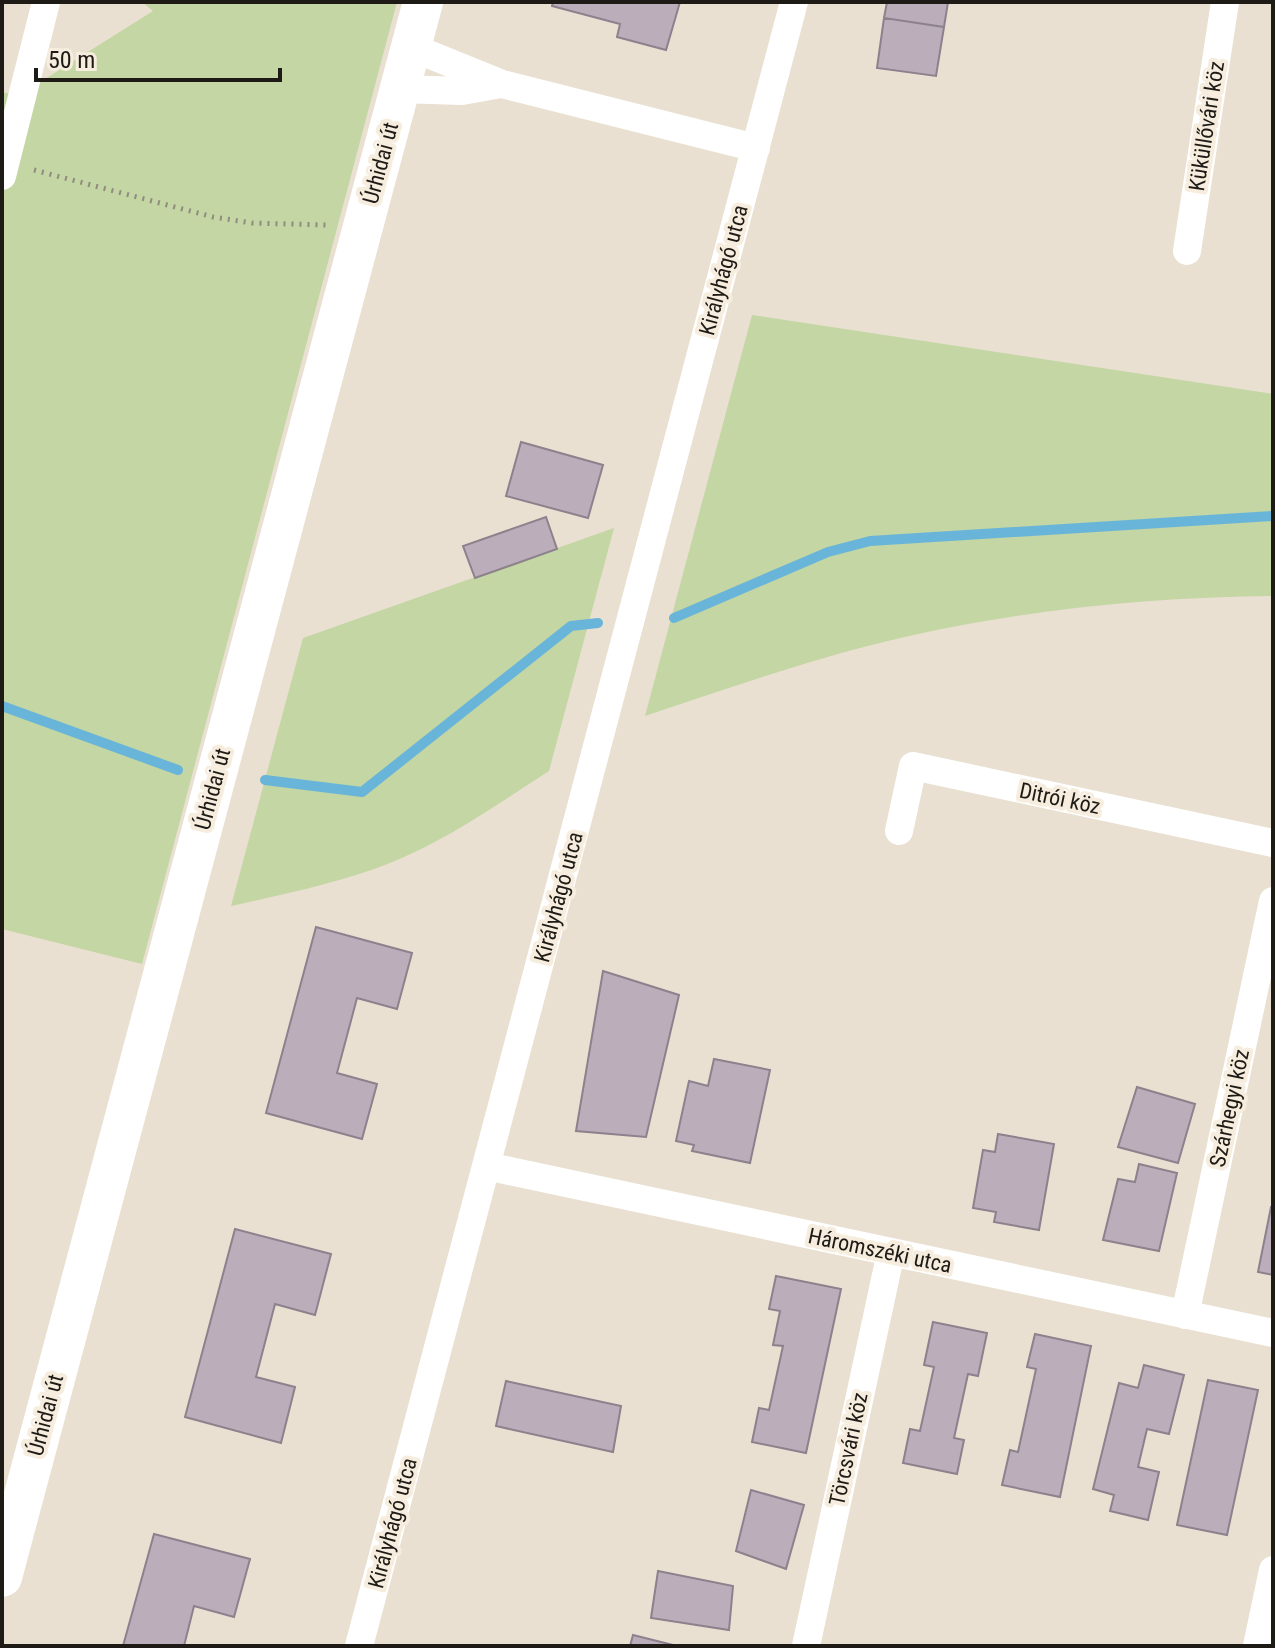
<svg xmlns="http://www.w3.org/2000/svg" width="1275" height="1648" viewBox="0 0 1275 1648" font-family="'Roboto Condensed',sans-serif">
  <rect width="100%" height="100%" fill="#e9e0d1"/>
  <!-- green -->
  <path fill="#c3d6a3" d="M142 2H397L142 964 2 929V92L18 96 153 11Z
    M752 315 1273 394V596C1154 597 1034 609 918 634 825 654 735 686 645 716Z
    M614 528 549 771C498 804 447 840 390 863 339 883 285 894 231 906L303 638Z"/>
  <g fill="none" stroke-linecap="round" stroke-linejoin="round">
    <!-- stream -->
    <path stroke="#69b5da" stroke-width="10" d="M674 618 828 552 870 541 1273 516
      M2 706 178 770
      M265 780 362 792 571 626 598 623"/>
  </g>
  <!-- building -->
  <path fill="#bbaeba" stroke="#8c818c" stroke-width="2" d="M553 2H680L666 50 617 37 620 24 552 6Z
    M887 2H948L944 27 884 18Z
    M884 18 944 27 936 76 877 68Z
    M521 442 603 465 588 518 506 496Z
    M546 517 557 549 475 578 463 546Z
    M316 927 412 953 397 1009 357 998 337 1073 377 1084 362 1139 266 1113Z
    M603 971 679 995 646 1137 576 1131Z
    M714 1059 770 1070 750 1163 692 1151 694 1145 676 1141 689 1081 708 1086Z
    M1137 1087 1195 1104 1178 1163 1118 1147Z
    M998 1134 1054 1144 1039 1230 994 1222 996 1212 973 1208 983 1150 995 1152Z
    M1139 1164 1177 1173 1159 1251 1103 1240 1118 1179 1135 1182Z
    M1271 1207H1273V1275L1258 1272Z
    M235 1229 331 1254 315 1315 275 1304 256 1377 295 1387 281 1443 185 1417Z
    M776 1276 841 1289 806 1453 752 1442 759 1408 769 1410 783 1346 773 1345 780 1311 769 1309Z
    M933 1322 987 1333 978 1376 968 1374 954 1438 964 1440 957 1474 903 1463 910 1429 920 1431 934 1367 924 1365Z
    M1035 1334 1091 1346 1060 1497 1002 1485 1010 1450 1018 1452 1036 1369 1027 1367Z
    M1144 1365 1184 1375 1169 1434 1147 1429 1138 1467 1159 1472 1148 1520 1110 1511 1114 1495 1093 1489 1119 1383 1138 1388Z
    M1208 1380 1258 1390 1227 1535 1177 1525Z
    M506 1381 621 1406 613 1452 496 1426Z
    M751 1490 804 1505 786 1569 736 1551Z
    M154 1534 250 1559 234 1617 194 1606 184 1646H123Z
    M658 1571 733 1586 729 1630 651 1618Z
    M633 1635 677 1646H630Z"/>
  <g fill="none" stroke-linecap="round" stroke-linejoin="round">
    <!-- path -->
    <path stroke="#918b80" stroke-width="5" stroke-dasharray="2 6" stroke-linecap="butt" d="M34 170 213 217 252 223 326 225"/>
    <!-- minor -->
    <path stroke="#fff" stroke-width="28" d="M411 47 502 84 756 148
      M399 89 462 91 501 84
      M2 176 46 2
      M1187 251 1225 2
      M899 831 913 766 1273 843
      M486 1166 1273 1333
      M1185 1315 1273 901
      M359 1646 794 2
      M806 1646 891 1252
      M1257 1646 1273 1570"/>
    <!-- secondary -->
    <path stroke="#fff" stroke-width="40" d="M2 1577 423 2"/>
  </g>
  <g text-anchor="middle" stroke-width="8" stroke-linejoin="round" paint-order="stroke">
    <!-- street labels -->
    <g font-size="22" fill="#1e1b16" stroke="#f6edde">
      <text transform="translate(1206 126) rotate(-81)" y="8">Küküllővári köz</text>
      <text transform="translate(380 163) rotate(-75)" y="8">Úrhidai út</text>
      <text transform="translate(723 270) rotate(-75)" y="8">Királyhágó utca</text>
      <text transform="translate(212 789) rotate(-75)" y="8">Úrhidai út</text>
      <text transform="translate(1060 798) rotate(12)" y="8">Ditrói köz</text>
      <text transform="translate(558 897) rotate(-75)" y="8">Királyhágó utca</text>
      <text transform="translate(1229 1108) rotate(-78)" y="8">Szárhegyi köz</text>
      <text transform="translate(880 1250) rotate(12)" y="8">Háromszéki utca</text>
      <text transform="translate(45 1415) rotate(-75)" y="8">Úrhidai út</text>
      <text transform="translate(848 1449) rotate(-78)" y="8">Törcsvári köz</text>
      <text transform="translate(392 1523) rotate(-75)" y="8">Királyhágó utca</text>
    </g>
  </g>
  <!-- border -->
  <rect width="1275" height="1648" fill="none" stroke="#1e1b16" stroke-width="8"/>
  <!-- scale -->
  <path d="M36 68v12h244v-12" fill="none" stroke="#1e1b16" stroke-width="4"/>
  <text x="48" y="68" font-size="24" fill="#1e1b16" stroke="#f6edde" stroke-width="6" paint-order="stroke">50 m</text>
</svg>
